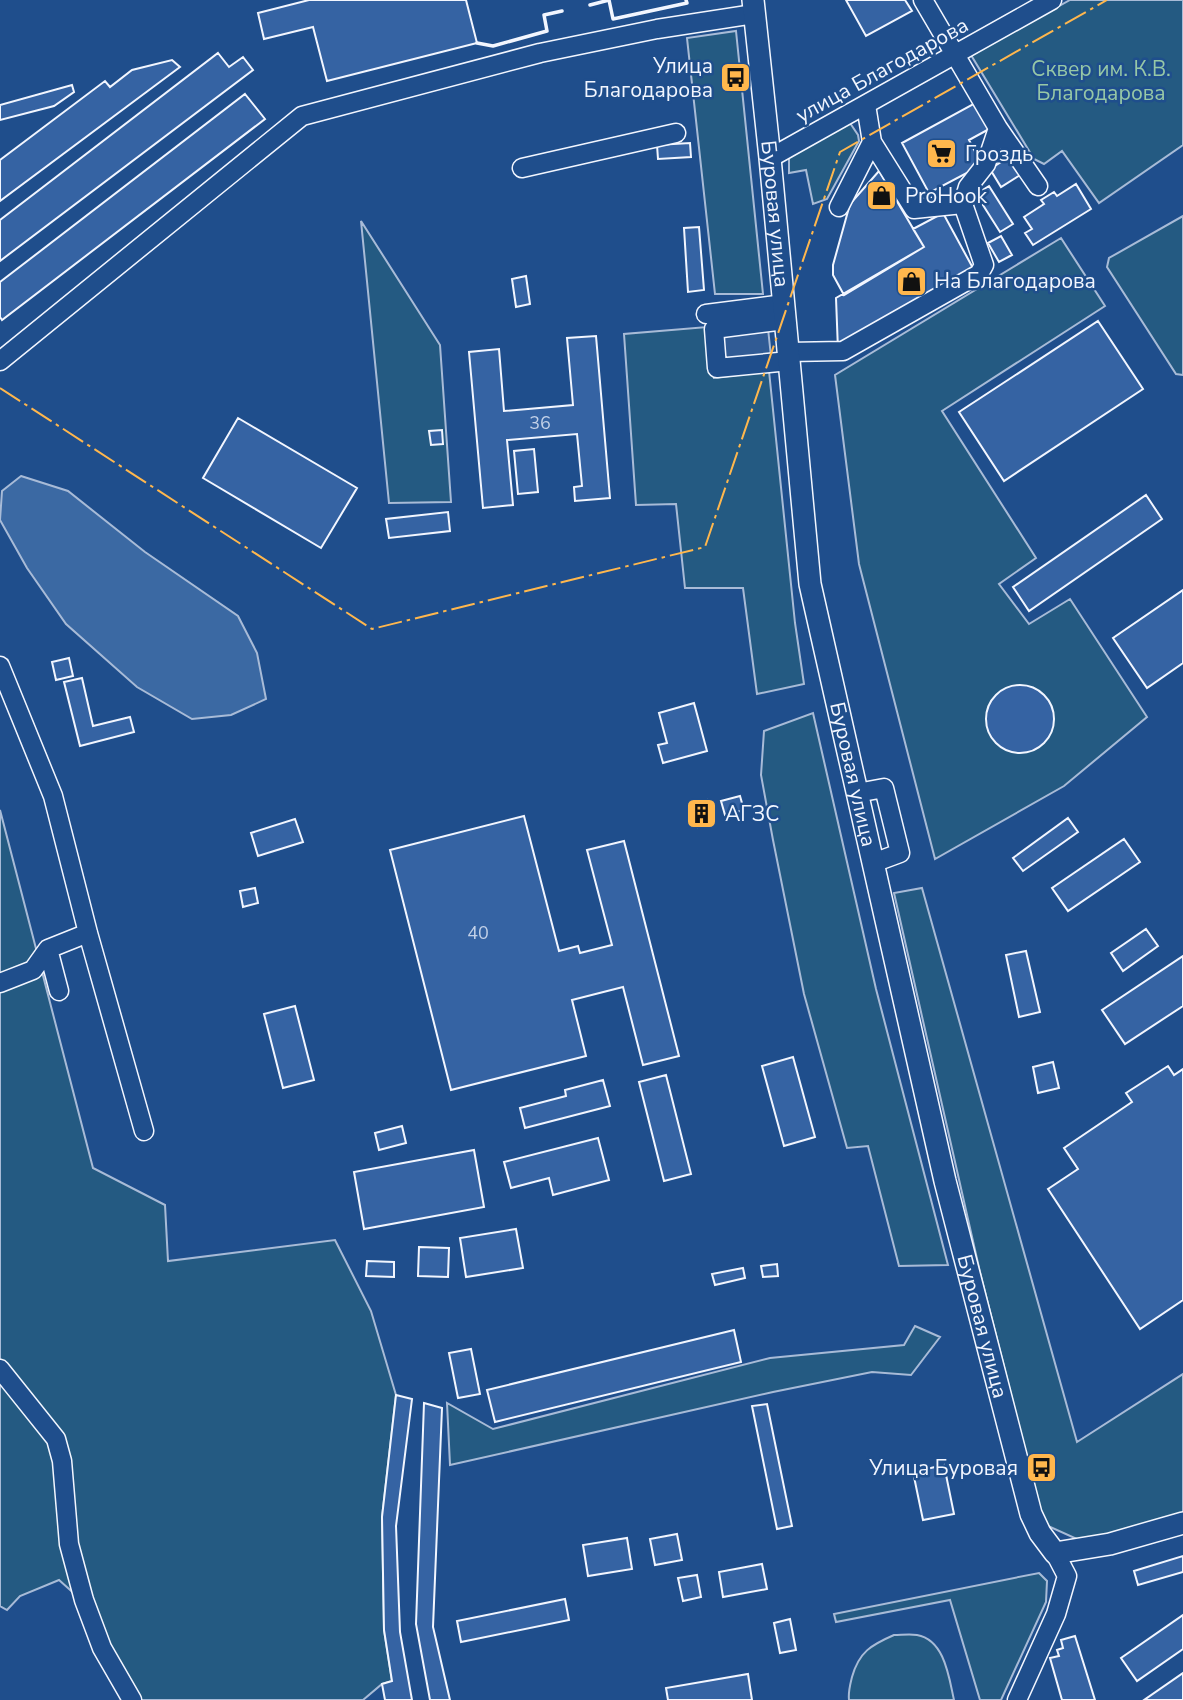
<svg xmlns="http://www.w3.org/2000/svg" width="1183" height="1700" viewBox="0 0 1183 1700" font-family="'Nunito Sans',sans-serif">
  <rect width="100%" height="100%" fill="#1f4e8c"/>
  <!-- green -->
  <path fill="#245a82" stroke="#a8bbd7" stroke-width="2" d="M1070 0H1183V145L1099 203 1062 151 1044 164 1034 159 971 55Z
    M736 31 763 294H715L687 38Z
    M850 123 858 135 859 141 827 199 813 204 806 170 789 173V157Z
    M1183 216V375L1176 374 1107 267 1109 258Z
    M361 221 440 345 451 502 389 503Z
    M1061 238 1105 306 942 411 1036 558 999 584 1029 624 1070 599 1147 717 1064 786 935 859 859 564 835 375Z
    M707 327 714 378 769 371 795 623 804 684 757 694 743 588H685L676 504 636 505 624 334Z
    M813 713 876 989 948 1265 899 1266 868 1146 847 1148 804 994 773 840 761 775 764 731Z
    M0 810 93 1168 165 1205 168 1261 335 1240 371 1311 396 1395 382 1517 384 1630 392 1681 382 1684 363 1700H125L78 1597 59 1580 20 1596 7 1610 0 1606Z
    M922 888 1077 1442 1183 1374V1513L1104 1537 1079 1540 1048 1526 1040 1509 980 1272 894 893Z
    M915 1326 940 1337 911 1375 872 1372 773 1392 450 1465 447 1403 493 1429 770 1358 904 1345Z
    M1039 1573 1047 1581 1046 1602 1001 1700H980L950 1600 836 1622 834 1614Z
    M894 1635C901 1635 910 1634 917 1635 945 1640 949 1678 954 1700H849C848 1692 850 1685 852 1677 859 1652 871 1645 894 1635Z"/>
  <!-- parking -->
  <path fill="#305b95" stroke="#a8bbd7" stroke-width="2" d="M767 319 772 366 715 371 711 326Z"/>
  <!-- water -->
  <path fill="#3b69a3" stroke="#a8bbd7" stroke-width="2" d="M21 476 68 491 145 552 238 616 257 653 266 699 231 715 192 719 137 687 66 624 27 568 0 520 2 491Z"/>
  <!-- building -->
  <path fill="#3563a3" stroke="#f2f6ff" stroke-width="2" d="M309 0H466L477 43 327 81 313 27 264 39 258 13Z
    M846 0H905L912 11 866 36Z
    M218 53 229 67 243 57 253 70 0 261V220Z
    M172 60 180 67 0 201V160L105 81 110 87 132 70Z
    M72 85 74 92 54 106 0 120V105Z
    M245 94 265 119 2 320 0 317V282Z
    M977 102 991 128 969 140 982 165 929 193 902 143Z
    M690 143 691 157 658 159 657 145Z
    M1014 154 1025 172 1001 187 990 169Z
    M879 171 924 247 844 295 833 275V265L850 204Z
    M1076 184 1091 209 1033 245 1025 233 1032 229 1024 217 1044 204 1041 200 1054 192 1057 196Z
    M989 186 1013 224 1000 232 976 194Z
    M943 213 974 270 838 350 836 298 924 247 913 229Z
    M699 227 704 290 688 292 684 228Z
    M1001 236 1012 255 999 262 988 243Z
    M526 276 530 304 516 307 512 279Z
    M1098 321 1143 389 1004 481 959 412Z
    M596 336 610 498 575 501 574 487 582 486 577 434 507 440 513 505 483 508 469 352 499 349 504 411 573 405 567 338Z
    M238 418 357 488 321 548 203 478Z
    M442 430 443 444 431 445 429 431Z
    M534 449 538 492 518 494 514 451Z
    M1146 495 1162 519 1029 611 1013 587Z
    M448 512 450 531 389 538 386 519Z
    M1183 590V663L1147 688 1113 638Z
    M69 658 73 676 56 680 52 662Z
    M82 678 93 726 130 717 134 732 80 746 64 682Z
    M986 719a34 34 0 1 1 68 0a34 34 0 1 1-68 0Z
    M694 703 707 751 663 763 658 745 667 743 659 713Z
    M740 796 744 810 725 815 721 801Z
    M707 800 713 823 698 827 692 804Z
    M524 816 559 951 578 946 580 953 612 945 587 850 624 841 679 1056 643 1065 623 987 572 1000 586 1056 451 1090 390 850Z
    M1068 818 1078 832 1023 871 1013 858Z
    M295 819 303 842 258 856 251 833Z
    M1124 839 1140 862 1068 911 1052 888Z
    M255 888 258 903 243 907 240 891Z
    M1146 929 1158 946 1123 971 1111 953Z
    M1026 951 1040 1012 1019 1017 1006 955Z
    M1183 956V1006L1125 1044 1102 1010Z
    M295 1006 314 1080 283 1088 264 1014Z
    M793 1057 815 1137 784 1146 762 1066Z
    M1053 1062 1059 1088 1038 1093 1033 1067Z
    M1168 1066 1174 1075 1183 1069V1300L1140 1329 1048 1189 1078 1169 1064 1148 1132 1102 1126 1093Z
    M666 1075 691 1174 664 1181 639 1082Z
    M603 1080 610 1106 525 1128 520 1108 566 1096 565 1090Z
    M402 1126 406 1143 379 1150 375 1133Z
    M598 1138 609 1180 553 1195 549 1178 511 1188 504 1162Z
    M474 1150 484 1207 364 1229 354 1172Z
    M516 1229 523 1268 466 1277 460 1238Z
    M419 1247 449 1248 448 1277 418 1276Z
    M367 1261 394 1262V1277L366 1276Z
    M777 1264 778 1276 763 1277 761 1266Z
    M743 1268 745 1278 715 1285 712 1274Z
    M734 1330 741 1362 495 1422 487 1390Z
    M471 1349 480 1394 458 1398 449 1353Z
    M396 1395 412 1399 396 1526 400 1632 412 1700H385L382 1684 392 1681 384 1630 382 1517Z
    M424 1403 442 1408 433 1627 450 1700H430L416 1624Z
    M767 1404 792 1526 777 1529 752 1406Z
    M944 1465 954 1514 923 1520 913 1472Z
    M677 1534 682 1560 655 1565 650 1539Z
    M627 1538 632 1569 588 1576 583 1545Z
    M1183 1556V1572L1138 1585 1134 1571Z
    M762 1564 767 1589 723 1597 719 1572Z
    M697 1575 701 1597 683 1601 678 1578Z
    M565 1599 569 1620 461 1642 457 1621Z
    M1183 1615V1649L1137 1681 1121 1658Z
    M790 1619 796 1650 780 1653 774 1623Z
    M1075 1636 1095 1700H1062L1050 1658 1059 1656 1057 1650 1063 1648 1061 1640Z
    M1183 1673V1700H1144Z
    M748 1674 752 1700H668L666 1688Z"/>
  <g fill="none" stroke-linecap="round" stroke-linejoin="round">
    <defs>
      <path id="minor" d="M998 128 1038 186
        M872 142 914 209 963 204
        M770 158 1052 0
        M522 168 676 133
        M839 207 872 142 866 105
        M706 314 784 304
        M785 320 714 329 717 368 789 361
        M788 352 843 351 979 274 984 265 963 204 968 187 986 164 998 128 923 0
        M0 361 302 116 540 53 657 29 754 14
        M0 666 53 796 88 933 144 1131
        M857 793 884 788 900 853 873 863
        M48 949 59 991
        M0 983 33 970 48 949 88 933
        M0 1369 56 1439 62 1461 69 1544 84 1600 102 1648 132 1700
        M1017 1700 1056 1614 1067 1576 1055 1553"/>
      <g id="major">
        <path id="s1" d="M753 0 770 158 810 584 945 1181 1031 1514 1040 1533 1055 1553 1110 1544 1183 1523"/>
      </g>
    </defs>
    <!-- minor casing -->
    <use href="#minor" stroke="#f2f6ff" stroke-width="21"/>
    <!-- major casing -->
    <use href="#major" stroke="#f2f6ff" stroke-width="24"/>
    <!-- minor -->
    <use href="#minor" stroke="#1f4e8c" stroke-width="18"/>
    <!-- major -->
    <use href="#major" stroke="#1f4e8c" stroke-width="21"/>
    <!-- wall -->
    <path stroke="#f2f6ff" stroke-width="3.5" d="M590 5 609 0 613 19 687 3 686 0
      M477 43 493 46 547 31 544 15 562 11"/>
    <!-- power -->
    <path stroke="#ffb74d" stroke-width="2" stroke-dasharray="24 5 3.5 5" stroke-linecap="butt" d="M0 388 372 629 705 547 840 152 1107 0"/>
  </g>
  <!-- icons -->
  <defs>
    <symbol id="bus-square" viewBox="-11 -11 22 22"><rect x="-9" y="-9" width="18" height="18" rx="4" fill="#ffb74d" stroke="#1f4e8c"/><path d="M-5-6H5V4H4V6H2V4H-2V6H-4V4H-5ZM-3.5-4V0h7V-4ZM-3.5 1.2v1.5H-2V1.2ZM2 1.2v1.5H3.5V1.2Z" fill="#111"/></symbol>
    <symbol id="supermarket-square" viewBox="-11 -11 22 22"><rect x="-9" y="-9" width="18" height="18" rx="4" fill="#ffb74d" stroke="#1f4e8c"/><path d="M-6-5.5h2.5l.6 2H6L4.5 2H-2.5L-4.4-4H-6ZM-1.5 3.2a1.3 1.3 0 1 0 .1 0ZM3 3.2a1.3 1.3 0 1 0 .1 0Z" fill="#111"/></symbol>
    <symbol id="shop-square" viewBox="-11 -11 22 22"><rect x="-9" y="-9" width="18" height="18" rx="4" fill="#ffb74d" stroke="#1f4e8c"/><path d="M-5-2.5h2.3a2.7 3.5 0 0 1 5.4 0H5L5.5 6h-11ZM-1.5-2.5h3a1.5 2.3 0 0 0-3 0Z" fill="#111"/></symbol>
    <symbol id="building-square" viewBox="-11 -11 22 22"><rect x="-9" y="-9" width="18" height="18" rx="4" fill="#ffb74d" stroke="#1f4e8c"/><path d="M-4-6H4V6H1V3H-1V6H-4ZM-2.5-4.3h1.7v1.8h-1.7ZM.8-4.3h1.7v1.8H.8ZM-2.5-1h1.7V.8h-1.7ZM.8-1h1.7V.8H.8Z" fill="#111"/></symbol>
  </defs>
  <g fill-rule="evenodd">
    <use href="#bus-square" x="718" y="60" width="35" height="35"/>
    <use href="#supermarket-square" x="924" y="136" width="35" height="35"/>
    <use href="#shop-square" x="864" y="178" width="35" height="35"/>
    <use href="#shop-square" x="894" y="264" width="35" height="35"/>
    <use href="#building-square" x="684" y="796" width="35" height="35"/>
    <use href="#bus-square" x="1024" y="1450" width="35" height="35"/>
  </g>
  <g text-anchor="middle" stroke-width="5" stroke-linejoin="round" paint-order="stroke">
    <!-- number labels -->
    <g font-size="18" fill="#c3d1e8">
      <text x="540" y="429">36</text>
      <text x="478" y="939">40</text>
    </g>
    <!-- poi labels -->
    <g font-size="21" fill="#f2f6ff" stroke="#1f4e8c" text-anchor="start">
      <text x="713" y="73" text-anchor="end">Улица<tspan x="713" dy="24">Благодарова</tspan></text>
      <text x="965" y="161">Гроздь</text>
      <text x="905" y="203">ProHook</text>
      <text x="934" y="288">На Благодарова</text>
      <text x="725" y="821">АГЗС</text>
      <text x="1018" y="1475" text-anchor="end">Улица Буровая</text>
    </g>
    <!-- park labels -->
    <g font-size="21" fill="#97c8a6" stroke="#1f4e8c">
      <text x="1101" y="76">Сквер им. К.В.<tspan x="1101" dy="24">Благодарова</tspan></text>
    </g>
    <!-- street labels -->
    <g font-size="21" fill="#f2f6ff" stroke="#1f4e8c">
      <text transform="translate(882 70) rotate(-29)" y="7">улица Благодарова</text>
      <text dy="7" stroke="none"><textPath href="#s1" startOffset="215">Буровая улица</textPath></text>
      <text dy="7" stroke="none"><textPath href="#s1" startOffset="782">Буровая улица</textPath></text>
      <text dy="7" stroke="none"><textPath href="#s1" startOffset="1349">Буровая улица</textPath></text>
    </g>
  </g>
</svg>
